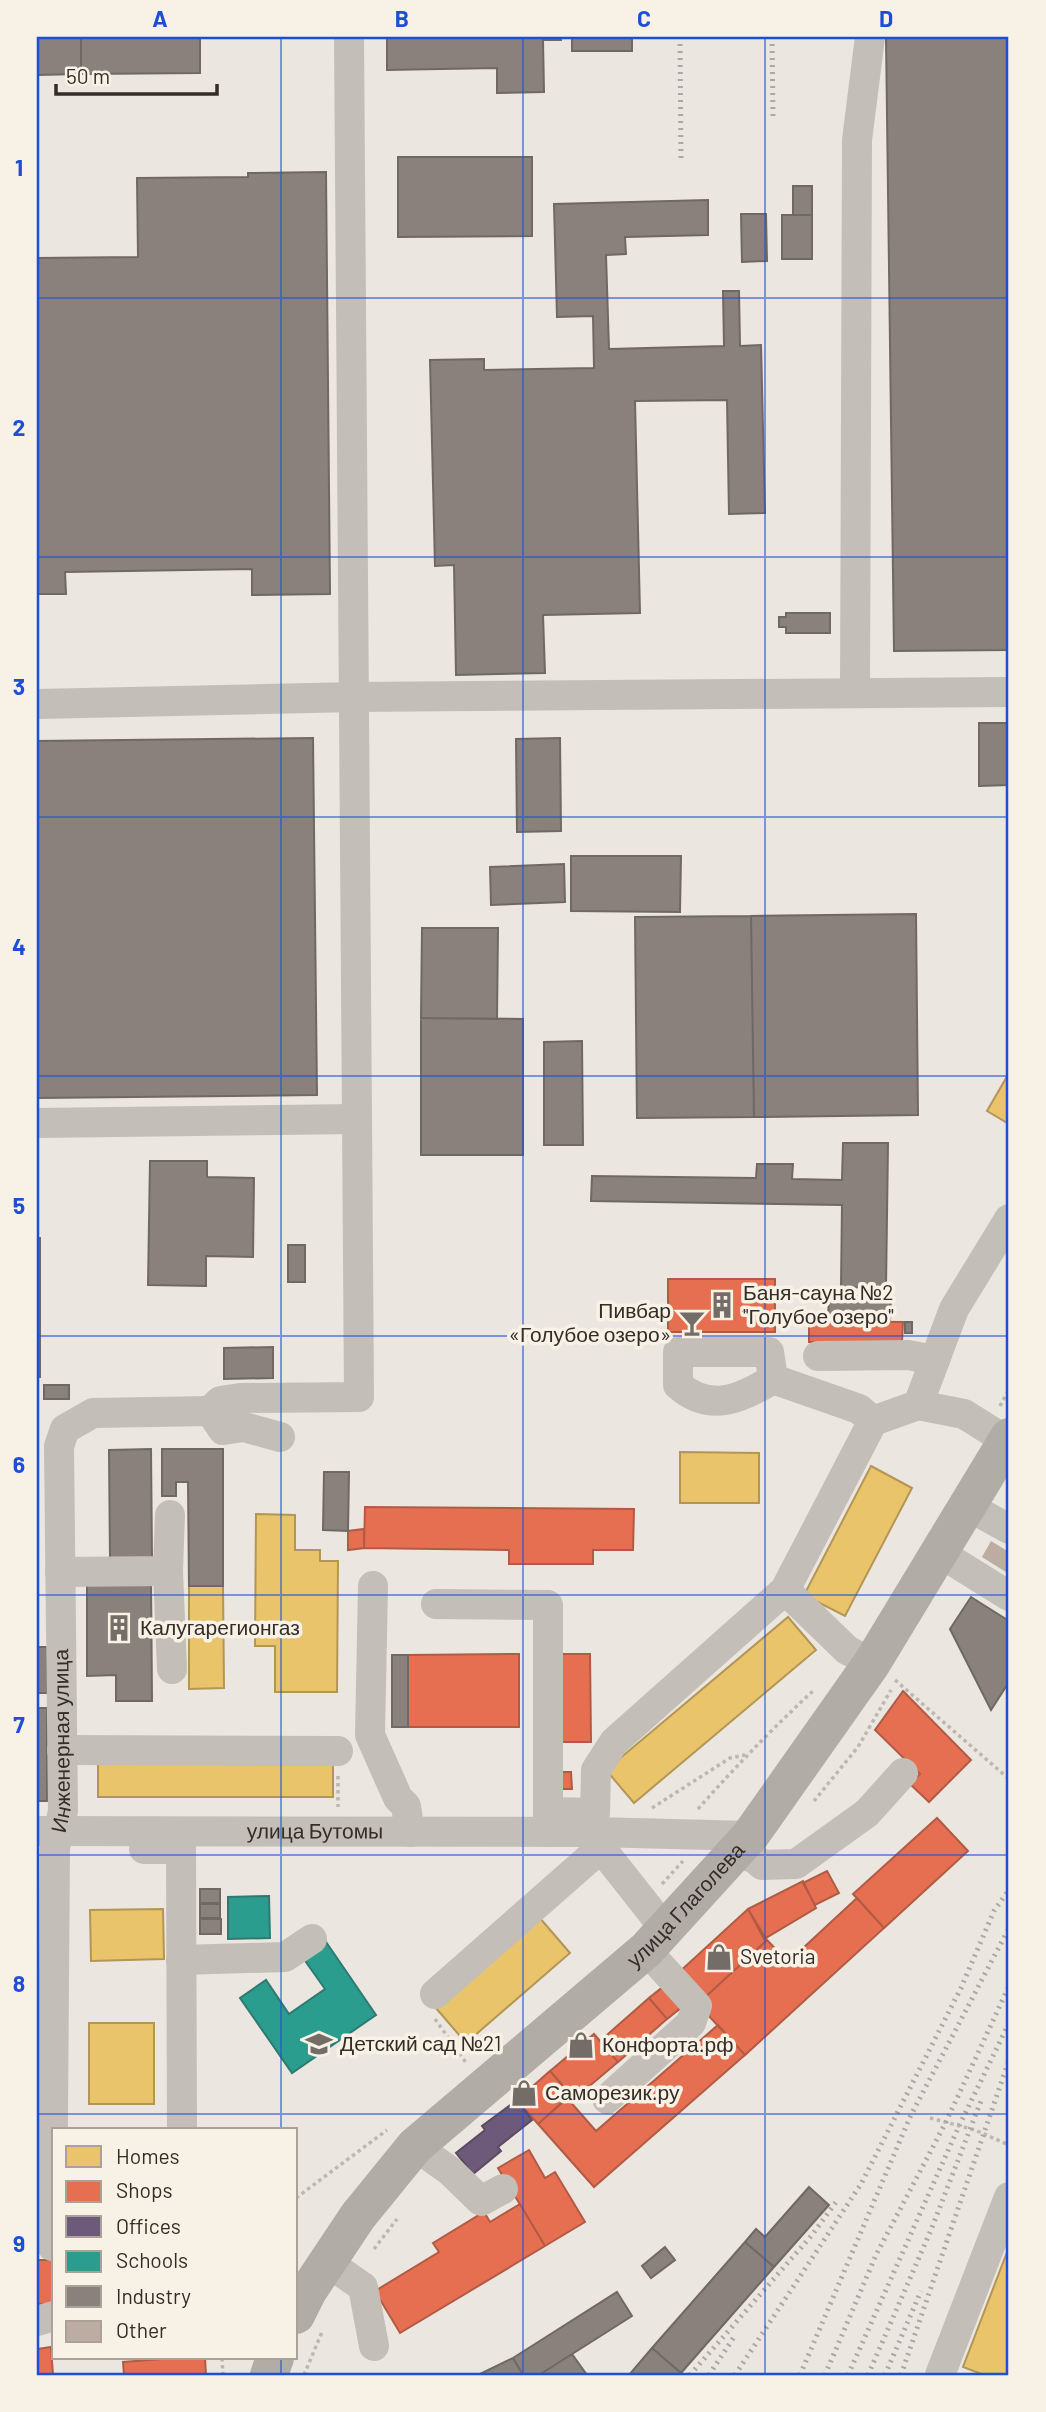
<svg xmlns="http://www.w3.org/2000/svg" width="1046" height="2412" viewBox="0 0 1046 2412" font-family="Barlow,sans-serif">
  <rect width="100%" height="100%" fill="#ebe6df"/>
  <!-- homes -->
  <path fill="#e9c46a" stroke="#b39656" stroke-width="2" d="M1009 1073V1124L987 1111Z
    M680 1452 759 1453V1503H680Z
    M871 1466 912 1488 845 1616 804 1595Z
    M256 1514 295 1515V1550H320V1561H338L337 1692H275V1646H255Z
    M189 1586H223L224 1688 189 1689Z
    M788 1617 816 1650 634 1803 606 1770Z
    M98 1756H333V1797H98Z
    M163 1909 164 1959 91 1961 90 1910Z
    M539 1917 570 1953 466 2043 435 2007Z
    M89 2023H154V2104H89Z
    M1009 2247V2375H984L963 2367Z"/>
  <!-- shops -->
  <path fill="#e76f51" stroke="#b15b44" stroke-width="2" d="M668 1279H775V1332H668Z
    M809 1321 903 1322 902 1342H809Z
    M365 1507 634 1509 633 1550H593V1564H509V1550L364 1548Z
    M364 1529V1548L348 1550V1531Z
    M519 1654V1727H408V1655Z
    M554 1654H590L591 1742H555Z
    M903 1691 971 1760 929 1802 910 1784 920 1774 875 1730Z
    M551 1772H571L572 1789H552Z
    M937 1818 968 1851 884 1928 853 1894Z
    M827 1871 839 1893 815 1905 803 1883Z
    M803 1881 816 1908 764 1939 748 1909Z
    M857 1898 884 1928 745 2055 707 2014 711 2010 702 2000 767 1940 788 1962Z
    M748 1909 767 1940 701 2001 677 1974Z
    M664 1986 682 2007 667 2019 649 1998Z
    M649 1998 667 2019 618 2062 600 2041Z
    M718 2025 745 2055 594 2187 538 2124 567 2098 596 2131Z
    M594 2034 618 2062 574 2099 550 2071Z
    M550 2071 571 2095 538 2124 517 2100Z
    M529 2150 545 2178 555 2172 585 2222 545 2246 498 2168Z
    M520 2204 545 2246 400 2333 375 2291 439 2252 433 2243 484 2212 490 2222Z
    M37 2260H53V2304H37Z
    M51 2347 53 2375H37V2349Z
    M176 2358H205L206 2375H124L123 2362Z"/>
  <!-- offices -->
  <path fill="#6d597a" stroke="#5c4c61" stroke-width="2" d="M517 2100 532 2120 498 2147 501 2151 473 2174 456 2153 485 2130 482 2126Z"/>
  <!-- schools -->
  <path fill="#2a9d8f" stroke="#2d7b70" stroke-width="2" d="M269 1896 270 1938 228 1939V1897Z
    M324 1939 376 2015 292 2073 240 1998 266 1980 289 2014 325 1989 301 1955Z"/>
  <!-- industry -->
  <path fill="#8a817c" stroke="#706862" stroke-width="2" d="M37 37H81V74L37 75Z
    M81 37H200V73L81 74Z
    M387 37H561V40H543L544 92 497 93V68L387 70Z
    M572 37H632V51H572Z
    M886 37H1009V650L894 651Z
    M398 157H532V236L398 237Z
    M326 172 330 594 252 595V569L65 572 66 594H37V258L138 257 137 178 248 177V173Z
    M793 186H812V215H793Z
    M708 200V235L625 237 626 254 606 255 609 349 724 346 723 291H739L740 346 761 345 765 513 729 514 727 400 635 401 640 613 543 615 545 673 456 675 454 565 435 566 430 360 484 359V370L594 368 593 316 557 317 554 204Z
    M741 214H766L767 261 742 262Z
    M782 215H812V259H782Z
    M786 613H830V633H786V627H779V617H786Z
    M979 723H1009V785L979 786Z
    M313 738 317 1095 37 1098V741Z
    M560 738 561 831 517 832 516 739Z
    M571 856H681L680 912 571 911Z
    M564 864 565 902 491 905 490 867Z
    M916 914 918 1115 754 1117 751 916Z
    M751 916 754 1117 637 1118 635 917Z
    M422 928H498L497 1019 421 1018Z
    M421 1018 523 1019V1155H421Z
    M582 1041 583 1145H544V1042Z
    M843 1143H888L886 1288 841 1287 842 1205 591 1201 592 1176 756 1178 757 1164H793L792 1179 842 1180Z
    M150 1161H207V1177L254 1178 253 1257 206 1256V1286L148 1285Z
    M37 1238H40V1295H37Z
    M288 1245H305V1282H288Z
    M37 1295H40V1377H37Z
    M829 1296 891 1297 890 1321 828 1320Z
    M905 1322H912V1333H905Z
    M273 1347V1378L224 1379V1348Z
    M44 1385H69V1399H44Z
    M151 1449 152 1559H110L109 1450Z
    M162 1449H223V1586H189L188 1482H176V1496H162Z
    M324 1472H349L348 1531 323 1530Z
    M87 1580H151L152 1701H116V1675L87 1676Z
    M971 1597 1009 1621V1682L991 1710 950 1629Z
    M37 1647H47V1693H37Z
    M392 1655H408V1727H392Z
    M37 1708H47V1801H37Z
    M200 1889H220V1903H200Z
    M200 1904H220V1918H200Z
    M200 1919H221V1934H200Z
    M809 2187 829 2205 774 2267 745 2242 756 2229 765 2237Z
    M745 2242 774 2267 681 2373 652 2348Z
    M665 2247 675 2260 651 2278 642 2266Z
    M617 2292 632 2316 539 2375H523L513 2358Z
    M652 2348 681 2373 679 2375H629Z
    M572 2354 587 2375H539Z
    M513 2358 523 2375H478Z"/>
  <!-- building -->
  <path fill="#bdaca1" d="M991 1541 1009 1552V1574L982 1557Z"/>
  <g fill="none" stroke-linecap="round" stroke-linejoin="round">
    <!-- path -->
    <path stroke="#bcb7b1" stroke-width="3.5" stroke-dasharray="3.5 3.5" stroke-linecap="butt" d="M1000 1406 1009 1389
      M895 1680 1009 1779
      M338 1776V1807
      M814 1801 858 1747 891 1690
      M652 1808 730 1758 745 1755
      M698 1809C735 1767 773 1728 814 1690
      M662 1884 683 1861
      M435 2019 467 2064
      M930 2118 975 2130 1009 2145
      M296 2198 387 2130
      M374 2249 397 2219
      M222 2358 223 2375
      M304 2375 322 2332"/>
    <!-- minor -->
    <g stroke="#c3beb8" stroke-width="30">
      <path d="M349 37 357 1119"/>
      <path d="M855 692 857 140 870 37"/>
      <path d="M37 704 355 697 1009 692"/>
      <path d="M37 1123 357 1119 359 1397 240 1398 220 1401 210 1411 223 1430 244 1427 280 1437"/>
      <path d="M818 1356 908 1355 935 1360"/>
      <path d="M773 1379C741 1399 710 1413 678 1385V1352H769L773 1379 859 1409 873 1421"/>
      <path d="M918 1405 964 1414 1007 1441"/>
      <path d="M966 1505 1009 1529"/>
      <path d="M940 1553 1009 1596"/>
      <path d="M168 1571 172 1669"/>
      <path d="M60 1572 168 1571 170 1515"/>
      <path d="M373 1586 370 1735 398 1798 406 1806 410 1832"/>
      <path d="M785 1590 847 1650 872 1663"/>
      <path d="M436 1604 548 1605V1832"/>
      <path d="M62 1750 338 1751"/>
      <path d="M548 1812 595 1813 596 1770 614 1742 785 1590 873 1421 918 1405 954 1309 1009 1219"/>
      <path id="s1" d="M37 1831 594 1832 750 1836"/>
      <path d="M594 1831 601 1848 665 1929"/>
      <path d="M144 1849H181L182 2130"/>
      <path d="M734 1853 754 1858 762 1865 796 1864 867 1813 903 1773"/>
      <path d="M181 1960 285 1957 312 1939"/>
      <path d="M435 1994 601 1848"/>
      <path d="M607 2099 691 2023 697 2006 646 1950"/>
      <path d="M415 2146 450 2171 481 2201 503 2189"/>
      <path id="s2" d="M52 2246 55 1848 63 1811 59 1446 65 1429 93 1413 210 1411"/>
      <path d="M327 2262 363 2287 374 2346"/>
      <path d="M37 2321 54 2316"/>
      <path d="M940 2375 1009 2197"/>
    </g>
    <!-- major -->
    <g stroke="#b2aca7" stroke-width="38">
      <path id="s3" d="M296 2315 308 2291 358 2216 415 2146 646 1950 750 1836 872 1663 1009 1437"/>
      <path d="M269 2375 275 2358"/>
    </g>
    <!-- rail -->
    <path stroke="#aba7a2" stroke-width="5" stroke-dasharray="2 5" stroke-linecap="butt" d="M680 37 681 163
      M772 37 773 117
      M690 2375 812 2235 836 2202
      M709 2375 734 2337
      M735 2375 861 2184 961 1988 994 1911 1009 1890
      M800 2375 910 2117 1009 1928
      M825 2375 876 2255 946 2122 1009 1986
      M848 2375 959 2126 1009 2023
      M868 2375 931 2230 981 2101
      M885 2375 921 2291
      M901 2375 1009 2060"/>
  </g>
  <!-- grid -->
  <path fill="none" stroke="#1d4ed8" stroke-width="2" stroke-opacity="0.55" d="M281 37V2130M523 37V2375M765 37V2375M37 298H1009M37 557H1009M37 817H1009M37 1076H1009M37 1336H1009M37 1595H1009M37 1855H1009M37 2114H1009M281 2358V2375"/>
  <!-- icons -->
  <defs>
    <symbol id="building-bare" viewBox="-9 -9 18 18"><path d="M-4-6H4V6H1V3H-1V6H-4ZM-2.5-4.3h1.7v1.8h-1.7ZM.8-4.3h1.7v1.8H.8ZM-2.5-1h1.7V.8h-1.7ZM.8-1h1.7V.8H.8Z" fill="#746d67" stroke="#f8f1e5" stroke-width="2.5" paint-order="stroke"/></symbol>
    <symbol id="bar-bare" viewBox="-9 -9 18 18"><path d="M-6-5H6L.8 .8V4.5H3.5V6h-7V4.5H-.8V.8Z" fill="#746d67" stroke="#f8f1e5" stroke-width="2.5" paint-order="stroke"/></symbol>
    <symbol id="shop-bare" viewBox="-9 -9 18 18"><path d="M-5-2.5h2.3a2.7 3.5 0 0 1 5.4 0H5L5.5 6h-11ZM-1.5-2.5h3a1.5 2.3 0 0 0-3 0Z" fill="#746d67" stroke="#f8f1e5" stroke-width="2.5" paint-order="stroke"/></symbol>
    <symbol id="school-bare" viewBox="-9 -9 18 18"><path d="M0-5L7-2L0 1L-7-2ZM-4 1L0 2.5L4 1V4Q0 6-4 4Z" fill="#746d67" stroke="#f8f1e5" stroke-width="2.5" paint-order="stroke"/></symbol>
  </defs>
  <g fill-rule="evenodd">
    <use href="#building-bare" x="703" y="1286" width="38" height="38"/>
    <use href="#bar-bare" x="673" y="1304" width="38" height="38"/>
    <use href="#building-bare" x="100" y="1609" width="38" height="38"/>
    <use href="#shop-bare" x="700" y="1938" width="38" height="38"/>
    <use href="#school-bare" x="300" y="2025" width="38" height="38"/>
    <use href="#shop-bare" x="562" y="2026" width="38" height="38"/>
    <use href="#shop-bare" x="505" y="2074" width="38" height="38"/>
  </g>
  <g text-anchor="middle" stroke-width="7" stroke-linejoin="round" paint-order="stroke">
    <!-- poi labels -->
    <g font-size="21" fill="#342c27" stroke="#f8f1e5" text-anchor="start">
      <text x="743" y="1300">Баня-сауна №2<tspan x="743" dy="24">"Голубое озеро"</tspan></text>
      <text x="671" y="1318" text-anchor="end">Пивбар<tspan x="671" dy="24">«Голубое озеро»</tspan></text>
      <text x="140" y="1635">Калугарегионгаз</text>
      <text x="740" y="1964">Svetoria</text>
      <text x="340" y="2051">Детский сад №21</text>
      <text x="602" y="2052">Конфорта.рф</text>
      <text x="545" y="2100">Саморезик.ру</text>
    </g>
    <!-- street labels -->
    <g font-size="21" fill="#342c27" stroke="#f8f1e5">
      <text dy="7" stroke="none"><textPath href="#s2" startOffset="506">Инженерная улица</textPath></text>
      <text dy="7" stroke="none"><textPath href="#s1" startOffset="278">улица Бутомы</textPath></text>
      <text dy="7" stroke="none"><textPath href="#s3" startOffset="570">улица Глаголева</textPath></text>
    </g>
  </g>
  <!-- border -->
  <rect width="1046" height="2412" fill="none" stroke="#f8f1e5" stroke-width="77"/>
  <!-- legend -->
  <rect x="52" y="2128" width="245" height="231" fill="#f8f1e5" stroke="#aaa299" stroke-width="2"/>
  <rect x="66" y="2146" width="35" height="21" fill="#e9c46a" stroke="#aaa299" stroke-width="2"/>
  <text x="116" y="2164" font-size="21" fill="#342c27">Homes</text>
  <rect x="66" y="2181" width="35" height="21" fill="#e76f51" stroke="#aaa299" stroke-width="2"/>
  <text x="116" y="2198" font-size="21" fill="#342c27">Shops</text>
  <rect x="66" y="2216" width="35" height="21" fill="#6d597a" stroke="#aaa299" stroke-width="2"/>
  <text x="116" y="2234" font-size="21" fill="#342c27">Offices</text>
  <rect x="66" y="2251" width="35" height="21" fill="#2a9d8f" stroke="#aaa299" stroke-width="2"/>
  <text x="116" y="2268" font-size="21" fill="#342c27">Schools</text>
  <rect x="66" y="2286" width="35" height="21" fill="#8a817c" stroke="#aaa299" stroke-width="2"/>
  <text x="116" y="2304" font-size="21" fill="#342c27">Industry</text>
  <rect x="66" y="2321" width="35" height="21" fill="#bdaca1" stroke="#aaa299" stroke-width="2"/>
  <text x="116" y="2338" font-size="21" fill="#342c27">Other</text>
  <!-- scale -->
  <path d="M56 84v10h161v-10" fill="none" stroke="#342c27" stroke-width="3.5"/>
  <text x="66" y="84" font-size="21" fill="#342c27" stroke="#f8f1e5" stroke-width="5" paint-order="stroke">50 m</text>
  <rect x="38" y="38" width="969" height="2336" fill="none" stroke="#1d4ed8" stroke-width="2.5"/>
  <g font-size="23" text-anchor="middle" font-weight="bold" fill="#1d4ed8">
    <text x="160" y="27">A</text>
    <text x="402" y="27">B</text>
    <text x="644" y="27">C</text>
    <text x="886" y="27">D</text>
    <text x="19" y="176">1</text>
    <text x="19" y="436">2</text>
    <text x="19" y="695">3</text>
    <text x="19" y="955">4</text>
    <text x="19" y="1214">5</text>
    <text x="19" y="1473">6</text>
    <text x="19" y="1733">7</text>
    <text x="19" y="1992">8</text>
    <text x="19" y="2252">9</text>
  </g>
</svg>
